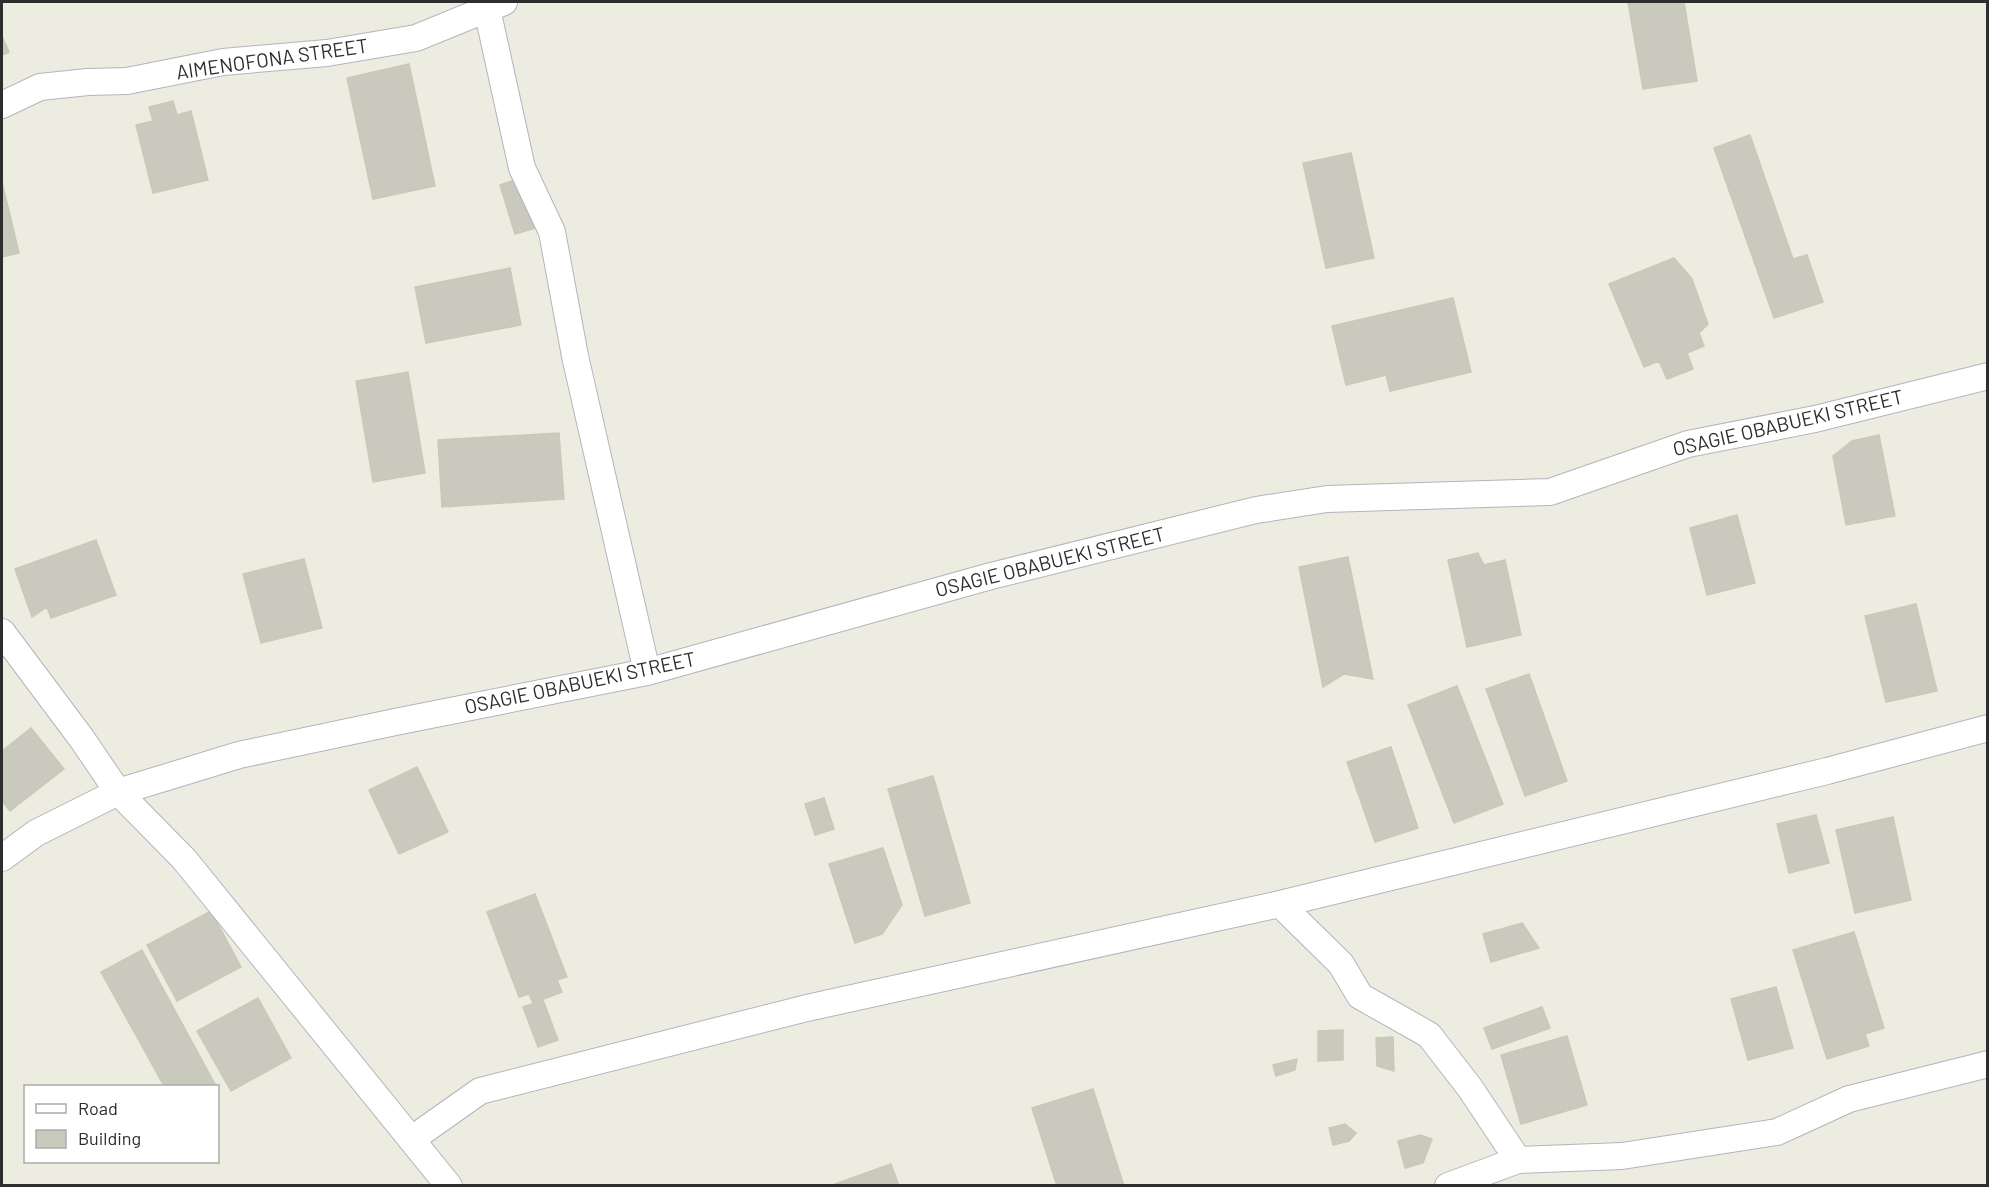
<svg xmlns="http://www.w3.org/2000/svg" width="1989" height="1187" viewBox="0 0 1989 1187" font-family="Barlow,sans-serif">
  <rect width="100%" height="100%" fill="#edece0"/>
  <!-- building -->
  <path fill="#c9c9be" stroke="#c9c9b9" stroke-width="1.5" d="M1628 2H1684L1697 81 1643 89Z
    M2 36 9 52 2 55Z
    M409 64 435 186 373 199 347 78Z
    M173 101 177 115 191 111 208 180 153 193 136 125 153 121 149 107Z
    M1750 135 1793 259 1807 255 1823 302 1774 318 1714 148Z
    M1351 153 1374 258 1326 268 1303 163Z
    M523 177 539 227 515 234 500 185Z
    M2 182 19 253 2 257Z
    M1674 258 1692 279 1708 324 1699 333 1704 346 1687 353 1693 369 1667 379 1659 361 1644 367 1609 284Z
    M510 268 521 325 426 343 415 287Z
    M1453 298 1471 372 1390 391 1386 375 1346 385 1332 326Z
    M408 372 425 473 373 482 356 381Z
    M559 433 564 499 442 507 438 440Z
    M1879 435 1895 516 1846 525 1833 456 1852 441Z
    M1737 515 1755 583 1707 595 1690 528Z
    M96 540 116 595 51 618 47 607 32 617 15 569Z
    M1478 553 1484 565 1505 560 1521 635 1467 647 1448 560Z
    M1348 557 1373 679 1344 674 1323 687 1299 567Z
    M304 559 322 628 261 643 243 574Z
    M1916 604 1937 691 1886 702 1865 616Z
    M1529 674 1567 781 1525 796 1486 689Z
    M1457 686 1503 804 1454 823 1408 705Z
    M31 728 64 769 10 811 2 801V751Z
    M1391 747 1418 828 1375 842 1347 762Z
    M417 767 448 832 399 854 369 790Z
    M933 776 970 903 925 916 888 789Z
    M824 798 834 829 815 835 805 804Z
    M1816 815 1829 863 1789 873 1777 824Z
    M1893 817 1911 900 1855 913 1836 830Z
    M883 848 902 905 882 934 855 943 829 864Z
    M535 894 567 977 557 980 562 992 533 1003 529 994 519 997 487 912Z
    M211 911 241 967 177 1001 147 945Z
    M1522 923 1539 948 1491 962 1483 934Z
    M1854 932 1884 1028 1865 1034 1869 1046 1827 1059 1793 950Z
    M142 950 216 1086H164L101 972Z
    M1776 987 1793 1048 1748 1060 1731 999Z
    M258 998 291 1058 231 1091 197 1031Z
    M543 1000 558 1040 538 1047 523 1007Z
    M1542 1007 1550 1028 1492 1049 1484 1028Z
    M1343 1030V1060L1318 1061V1031Z
    M1567 1036 1587 1105 1521 1124 1501 1055Z
    M1393 1037 1394 1071 1377 1066 1376 1038Z
    M1297 1059 1295 1070 1276 1076 1273 1065Z
    M1093 1089 1124 1186H1057L1032 1108Z
    M1345 1124 1356 1133 1349 1141 1333 1145 1329 1128Z
    M1420 1135 1432 1139 1423 1163 1405 1168 1398 1141Z
    M891 1164 899 1186H836L835 1184Z"/>
  <g fill="none" stroke-linecap="round" stroke-linejoin="round">
    <defs>
      <path id="minor" d="M487 9 522 168 552 232 575 356 647 672
        M2 105 40 87 88 82 127 81 223 62 327 53 416 38 504 2
        M2 632 82 739 118 792 184 859 449 1186
        M2 858 36 833 118 792 239 755 400 721 647 672 991 576 1256 510 1327 499 1550 492 1688 444 1815 419 1988 376
        M1280 904 1341 964 1360 996 1429 1035 1470 1088 1518 1160
        M412 1139 480 1091 807 1008 1280 904 1827 771 1988 728
        M1448 1186 1518 1160 1622 1156 1777 1132 1849 1099 1988 1064"/>
    </defs>
    <!-- minor casing -->
    <use href="#minor" stroke="#b5b3bf" stroke-width="28"/>
    <!-- minor -->
    <use href="#minor" stroke="#fff" stroke-width="26"/>
  </g>
  <g text-anchor="middle" stroke-width="4.5" stroke-linejoin="round" paint-order="stroke">
    <!-- street labels -->
    <g font-size="20" fill="#2d2d2d" stroke="#fff">
      <text transform="translate(272 59) rotate(-8)" y="7">AIMENOFONA STREET</text>
      <text transform="translate(1788 423) rotate(-13)" y="7">OSAGIE OBABUEKI STREET</text>
      <text transform="translate(1050 562) rotate(-14)" y="7">OSAGIE OBABUEKI STREET</text>
      <text transform="translate(580 683) rotate(-12)" y="7">OSAGIE OBABUEKI STREET</text>
    </g>
  </g>
  <!-- border -->
  <rect width="1989" height="1187" fill="none" stroke="#2d2d2d" stroke-width="6"/>
  <!-- legend -->
  <rect x="24" y="1085" width="195" height="78" fill="#ffffff" stroke="#ababab" stroke-width="1.5"/>
  <rect x="36" y="1104" width="30" height="9" fill="#ffffff" stroke="#ababab" stroke-width="1.5"/>
  <text x="78" y="1115" font-size="18" fill="#2d2d2d">Road</text>
  <rect x="36" y="1130" width="30" height="18" fill="#c9c9be" stroke="#ababab" stroke-width="1.5"/>
  <text x="78" y="1145" font-size="18" fill="#2d2d2d">Building</text>
</svg>
